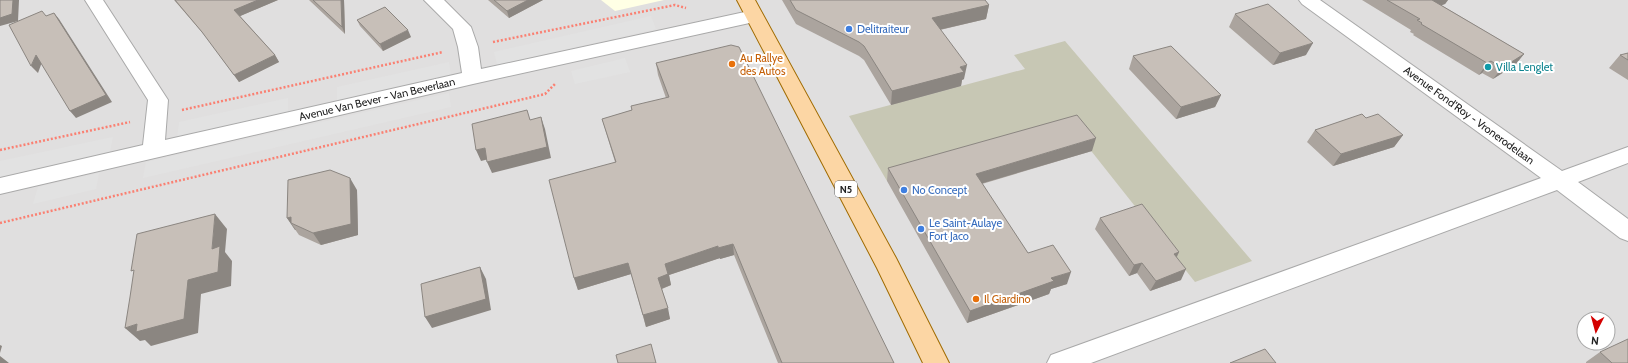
<svg xmlns="http://www.w3.org/2000/svg" width="1628" height="363" viewBox="0 0 1628 363" font-family="Cabin,sans-serif">
  <rect width="100%" height="100%" fill="#f2efe9"/>
  <!-- residential -->
  <path fill="#e0dfdf" fill-rule="evenodd" d="M0 0H1628V363H0ZM1584 319H1608V343H1584Z"/>
  <!-- education -->
  <path fill="#ffffe5" d="M601 0H664L615 11Z"/>
  <!-- construction -->
  <path fill="#c7c7b4" d="M1065 41 1252 261 1195 282 1073 128 887 181 849 116 1025 69 1014 55Z"/>
  <!-- parking -->
  <path fill="#e2e2e2" d="M651 16 656 29 497 65 494 52Z
    M625 58 630 72 575 84 571 71Z
    M449 62 451 76 337 101V87Z
    M449 93 451 107 143 178 146 162Z
    M288 98V112L177 137 179 122Z
    M113 137 110 152 0 177V161Z
    M99 173 96 189 33 204 38 187Z"/>
  <g fill="none" stroke-linecap="round" stroke-linejoin="round">
    <defs>
      <path id="minor" d="M85 0H103L168 100 165 140 462 73 458 47 453 29 424 0H444L471 27 478 47 481 69 754 10 761 12 763 16 761 20 754 22 473 84 0 194V178L143 145 148 100Z
        M1299 0H1320L1562 171 1628 147V163L1578 182 1628 219V241L1620 238 1557 190 1091 363H1047L1051 355 1541 178 1302 4Z"/>
      <path id="primary" d="M737 0H755L896 258 949 363H923L877 268Z"/>
    </defs>
    <!-- minor casing -->
    <use href="#minor" stroke="#a9a9a9" stroke-width="2"/>
    <!-- primary casing -->
    <use href="#primary" stroke="#a06b00" stroke-width="2"/>
    <!-- path -->
    <path stroke="#fa8072" stroke-width="2.5" stroke-dasharray="2 2" stroke-linecap="butt" d="M493 42 675 5 686 8
      M182 110 443 52
      M0 150 130 122
      M0 223 545 94 556 83"/>
    <!-- minor -->
    <use href="#minor" fill="#fff" fill-rule="evenodd"/>
    <!-- primary -->
    <use href="#primary" fill="#fcd6a4" fill-rule="evenodd"/>
  </g>
  <!-- wall -->
  <path fill="#aba49e" d="M174 0H278L240 16 275 55 279 62 239 82 207 38Z
    M309 0H344L345 34Z
    M488 0H543L509 18Z
    M782 0H985L989 5 986 19 940 30 964 79 962 80 961 86 891 105 864 60 859 56 796 24Z
    M1362 0H1448L1445 4 1441 5 1524 54 1515 65 1493 79 1482 73 1479 75 1413 35 1414 34 1410 32 1411 30Z
    M1235 14 1306 55 1273 65 1229 27Z
    M357 20 411 37 383 51 360 26Z
    M1628 53V80L1609 68 1620 55Z
    M1133 56 1221 95 1215 107 1176 119 1129 69Z
    M656 63 894 363H778L734 255 720 259V258L669 275 671 285 662 289 670 319 646 327 631 274 578 290 574 278 615 162 602 119 632 110 666 98 658 75Z
    M1366 118 1403 135 1394 147 1333 166 1307 142 1315 130Z
    M1092 151 982 184 1028 253 1067 284 1051 289 1049 294 967 323 887 181 888 168Z
    M357 190 358 235 321 245 299 235 287 218Z
    M1100 218 1179 252 1177 257 1181 280 1150 291 1137 273 1129 276 1095 229Z
    M1600 352 1628 363H1586V362Z"/>
  <!-- shaded-wall -->
  <path fill="#8b8681" d="M13 0H19L18 21 0 26V18Z
    M258 0H278L238 17 234 10Z
    M341 0H344L345 34 342 27Z
    M528 0H543L509 18 507 11Z
    M1432 0H1448L1445 4 1425 11Z
    M989 5 986 19 930 32 932 18Z
    M54 13 59 19 112 102 76 118 70 111Z
    M408 30 411 37 383 51 380 44Z
    M1313 43 1306 55 1273 65 1280 53Z
    M1524 54 1515 65 1493 79 1502 68Z
    M36 55 42 62 38 73 31 66Z
    M275 55 279 62 239 82 234 75Z
    M1491 61 1482 73 1479 75 1487 63Z
    M967 65 964 79 962 80 961 86 891 105 892 91Z
    M1221 95 1215 107 1176 119 1181 107Z
    M541 117 545 129 551 158 492 173 487 162Z
    M1403 135 1394 147 1333 166 1341 154Z
    M1096 138 1092 151 973 186 976 174Z
    M485 148 489 159 481 161 476 150Z
    M350 178 357 190 358 235 321 245 313 233Z
    M215 214 227 229 225 252 232 261 231 286 201 294 198 333 151 346 145 340 140 341 125 328 137 324 188 280 212 249Z
    M291 217V223L296 230H295L287 218Z
    M733 244 734 255 720 259 718 248Z
    M718 246 720 258 669 275 671 285 661 289 658 278 665 264Z
    M1179 252 1174 262V254Z
    M628 263 631 274 578 290 574 278Z
    M1142 263 1137 273 1129 276 1134 265Z
    M480 267 486 279 491 310 432 328 425 317Z
    M1186 269 1181 280 1150 291 1156 281Z
    M1071 272 1067 284 1051 289 1049 294 967 323 970 311 1051 278Z
    M668 308 670 319 646 327 643 315Z
    M0 345 2 346 0 353Z
    M0 356 9 363H0Z"/>
  <!-- building -->
  <path fill="#c7bfb8" stroke="#8b8681" d="M0 0H13L12 14 0 18Z
    M175 0H258L234 10 275 55 234 75 202 32Z
    M313 0H341L342 27Z
    M494 0H528L507 11Z
    M790 0H985L989 5 932 18 967 65 960 67 964 72 892 91 864 46 859 42 796 10Z
    M1387 0H1432L1524 54 1502 68 1491 61 1487 63 1421 24 1422 23 1417 20 1420 19Z
    M1268 4 1313 43 1280 53 1235 14Z
    M385 7 408 30 380 44 357 20Z
    M42 11 46 16 54 13 106 95 70 111 36 55 31 66 9 25Z
    M731 45 739 47 894 363H782L733 244 718 248V246L665 264 668 274 658 278 668 308 643 315 628 263 574 278 549 180 616 162 602 119 632 110 631 106 669 97 656 63Z
    M1171 46 1221 95 1181 107 1133 56Z
    M1628 53V60L1620 55Z
    M527 110 530 120 541 117 547 147 487 162 485 148 476 150 472 124Z
    M1362 114 1366 118 1378 114 1403 135 1341 154 1315 130Z
    M1077 115 1096 138 976 174 1028 253 1053 245 1071 272 1051 278 1054 281 970 311 888 168Z
    M330 170 350 178 351 224 313 233 291 223V217L287 218 288 180Z
    M1142 204 1179 252 1174 254 1186 269 1156 281 1142 263 1134 265 1100 218Z
    M215 214 212 249 220 246 218 272 188 280 184 319 136 332 137 324 125 328 130 297 134 270 131 271 137 234Z
    M480 267 486 299 425 317 421 284Z
    M1628 339V363H1612L1600 352Z
    M651 344 656 363H618L616 355Z
    M1265 349 1276 363H1230Z"/>
  <!-- markers -->
  <g fill="#3f7fe0" stroke="#fff" stroke-width="1.5">
    <circle cx="849" cy="29" r="4"/>
    <circle cx="904" cy="190" r="4"/>
    <circle cx="921" cy="229" r="4"/>
  </g>
  <g fill="#e8710a" stroke="#fff" stroke-width="1.5">
    <circle cx="732" cy="64" r="4"/>
    <circle cx="976" cy="299" r="4"/>
  </g>
  <circle fill="#0f9aa8" stroke="#fff" stroke-width="1.5" cx="1488" cy="67" r="4"/>
  <g text-anchor="middle" stroke-width="4" stroke-linejoin="round" paint-order="stroke">
    <!-- shield labels -->
    <rect fill="#fff" stroke="#646464" stroke-width="1" x="835" y="181" width="22" height="16" rx="3"/>
    <g font-size="10" font-weight="bold" fill="#222">
      <text x="846" y="193">N5</text>
    </g>
    <!-- shop labels -->
    <g font-size="11" fill="#366cbe" stroke="#fff" text-anchor="start">
      <text x="857" y="33">Delitraiteur</text>
      <text x="912" y="194">No Concept</text>
      <text x="929" y="227">Le Saint-Aulaye<tspan x="929" dy="13">Fort Jaco</tspan></text>
    </g>
    <!-- food labels -->
    <g font-size="11" fill="#c56008" stroke="#fff" text-anchor="start">
      <text x="740" y="62">Au Rallye<tspan x="740" dy="13">des Autos</tspan></text>
      <text x="984" y="303">Il Giardino</text>
    </g>
    <!-- culture labels -->
    <g font-size="11" fill="#0d838f" stroke="#fff" text-anchor="start">
      <text x="1496" y="71">Villa Lenglet</text>
    </g>
    <!-- street labels -->
    <g font-size="11" fill="#222" stroke="#fff">
      <text transform="translate(377 99) rotate(-13)" y="4">Avenue Van Bever - Van Beverlaan</text>
      <text transform="translate(1469 115) rotate(36)" y="4">Avenue Fond'Roy - Vronerodelaan</text>
    </g>
  </g>
  <!-- north arrow -->
  <g transform="translate(1596 331) rotate(186)"><circle r="19" fill="#ffffff" stroke="#a7a7a7"/>
  <path d="M0-3L7 15L0 10L-7 15Z" fill="#d40000"/>
  <text y="-6" font-size="11" font-weight="bold" text-anchor="middle" fill="#222222">N</text>
  </g>
</svg>
